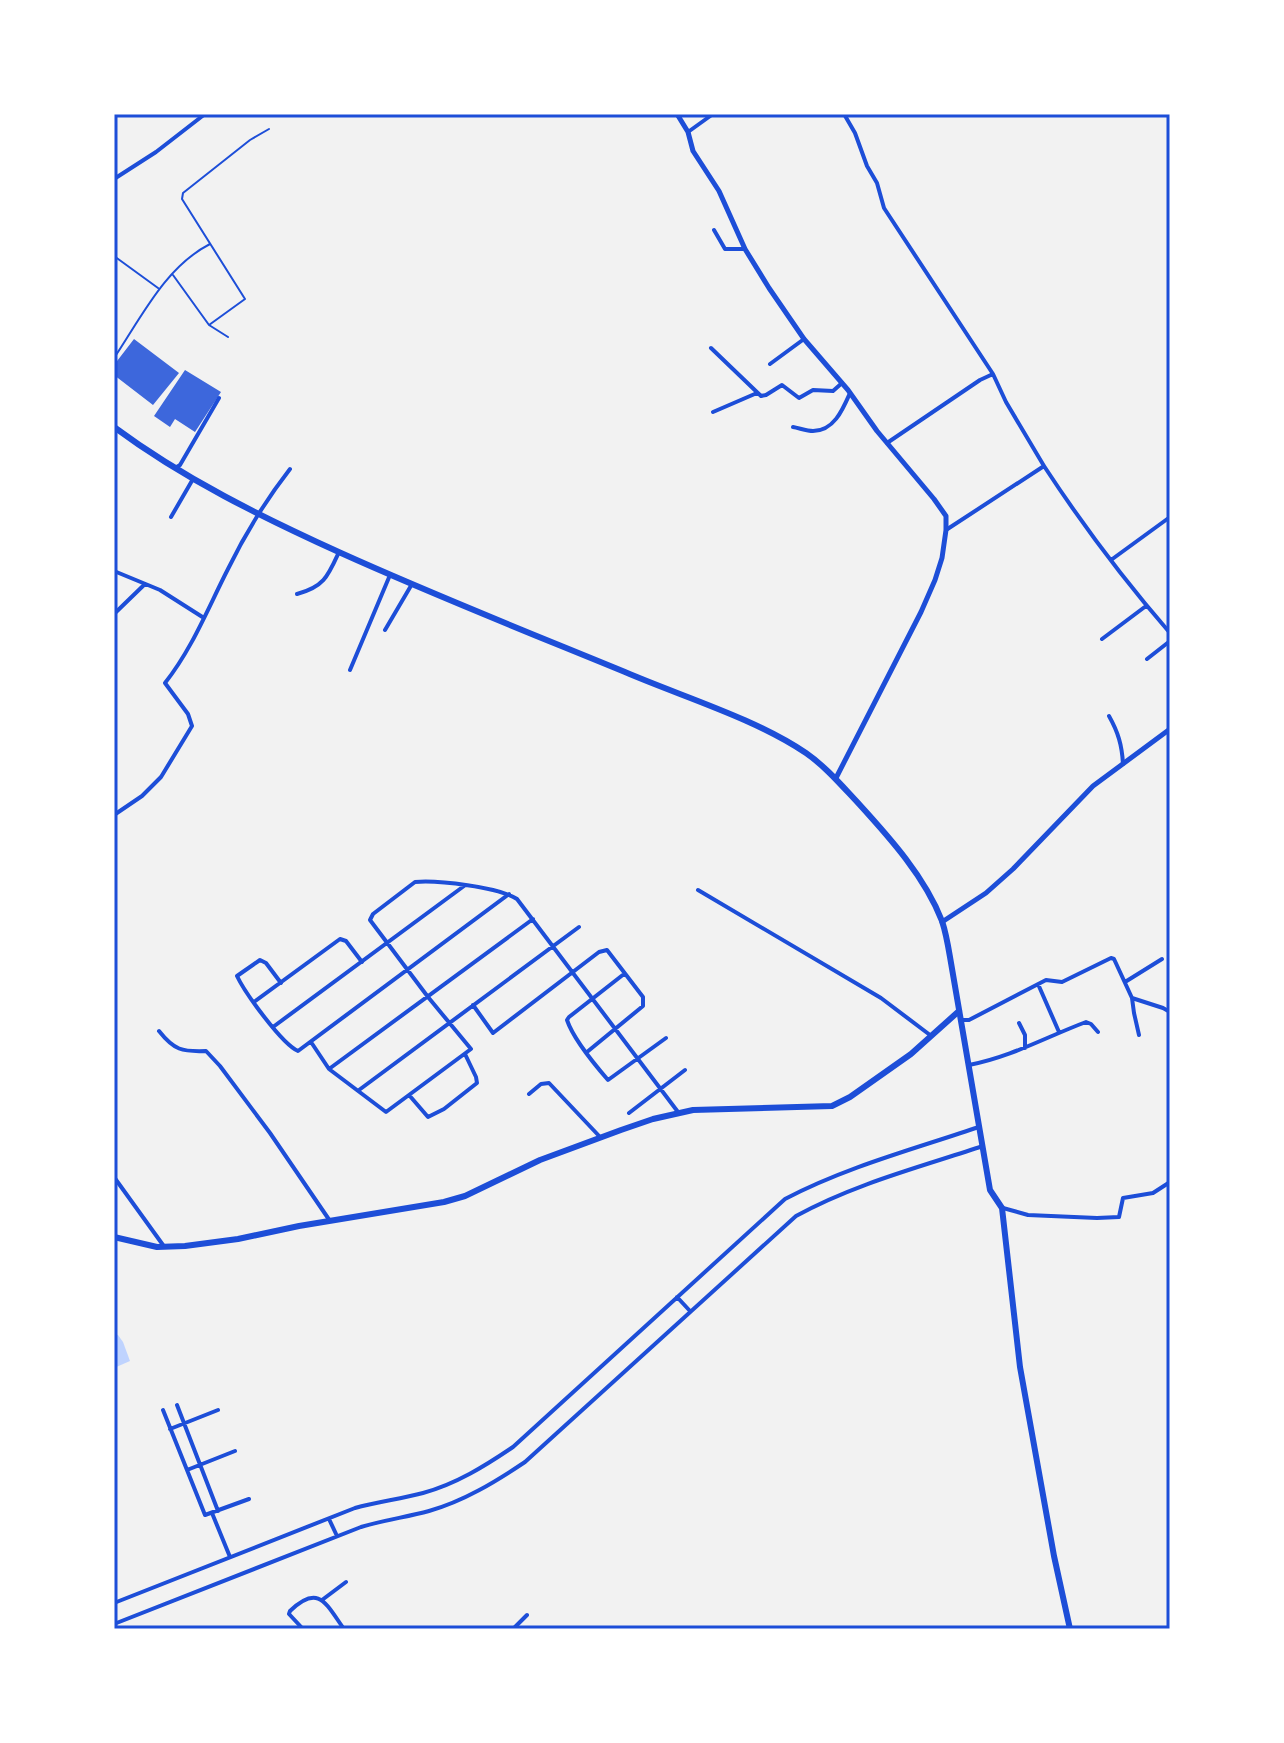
<svg xmlns="http://www.w3.org/2000/svg" width="1284" height="1743" viewBox="0 0 1284 1743" font-family="'Work Sans',sans-serif">
  <rect width="100%" height="100%" fill="#f2f2f2"/>
  <!-- water -->
  <path fill="#bfd3fe" d="M114 1334 118 1335 123 1342 130 1361 114 1368Z"/>
  <!-- building -->
  <path fill="#3d67dc" d="M134 339 179 373 153 405 114 375V365Z
    M185 370 221 392 195 432 175 419 170 427 154 416Z"/>
  <g fill="none" stroke-linecap="round" stroke-linejoin="round">
    <!-- service -->
    <path stroke="#1d4ed8" stroke-width="2" d="M114 256 158 288
      M173 275 209 325 228 337
      M209 325 245 299 182 199 183 193 250 140 269 129
      M114 358C141 318 165 267 210 244"/>
    <!-- minor -->
    <path stroke="#1d4ed8" stroke-width="4" d="M844 114 855 133 867 166 877 183 884 208 993 374
      M688 132 713 114
      M114 179 156 152 205 114
      M714 230 725 249H745
      M711 348 761 396 766 395 782 385 799 398 813 390 833 391 842 383
      M770 364 804 339
      M713 412 757 393
      M793 427C799 428 807 431 813 431 834 431 843 409 850 393
      M887 443 980 380 993 374 1006 402 1044 466
      M175 468 180 465 219 398
      M171 517 193 479
      M946 530 1044 466C1082 524 1124 580 1170 633
      M1111 560 1170 517
      M114 571 160 590 204 618
      M297 594C324 587 328 576 339 552
      M114 614 145 584
      M385 630 412 584
      M1102 639 1146 606
      M1147 659 1170 641
      M350 670 390 575
      M1109 716C1118 732 1122 745 1123 764
      M114 815 142 796 161 777 192 726 188 714 165 683C192 649 208 608 228 569 245 534 266 500 290 469
      M698 890 881 998 930 1035
      M624 974 569 1017 567 1020C573 1038 595 1065 608 1080L666 1038
      M1125 982 1162 959
      M281 983 266 963 260 960 237 976C245 993 282 1044 298 1051L509 894
      M1038 984 1059 1032
      M1132 998 1163 1008 1170 1012
      M254 1002 340 939 346 941 362 962
      M473 1005 493 1033 599 952 607 950 643 997V1006L587 1052
      M962 1020H969L1046 980 1062 982 1111 958 1114 959 1132 998 1134 1013 1139 1035
      M1019 1023 1025 1035V1048
      M273 1027 464 886
      M159 1031C174 1050 182 1052 206 1051L220 1066 270 1133 330 1221
      M311 1042 329 1069 533 919
      M969 1065C1011 1057 1046 1037 1086 1022L1091 1024 1098 1032
      M329 1069 386 1112 471 1049 428 997 370 920 373 914 415 882C437 880 499 887 517 899L678 1112
      M359 1090 579 927
      M529 1094 541 1084 549 1083 601 1138
      M409 1095 428 1117 444 1109 477 1083 476 1077 465 1054
      M629 1113 685 1070
      M114 1177 163 1245
      M1003 1208 1028 1215 1097 1218 1119 1217 1123 1198 1153 1193 1170 1182
      M677 1297 690 1311
      M177 1405 218 1511
      M163 1410 205 1515 249 1499
      M170 1429 218 1410
      M187 1470 235 1451
      M212 1513 230 1557
      M329 1519 337 1536
      M322 1600 346 1582
      M114 1603 355 1508C377 1502 400 1499 423 1493 456 1484 485 1466 513 1447L785 1199C846 1167 914 1149 979 1127
      M114 1624 361 1527C384 1520 407 1517 429 1511 464 1501 495 1482 525 1462L796 1216C854 1184 920 1167 983 1146
      M303 1629 289 1614 290 1611C319 1583 326 1604 344 1629
      M513 1629 527 1615"/>
    <!-- tertiary -->
    <path stroke="#1d4ed8" stroke-width="5" d="M677 114 688 132 693 151 719 191 745 249 769 288 804 339 848 390 877 431 934 499 946 516V530L942 558 935 580 921 612 836 778
      M942 922 986 893 1013 869 1093 786 1170 729"/>
    <!-- secondary -->
    <path stroke="#1d4ed8" stroke-width="6" d="M114 1237 157 1247 185 1246 238 1239 299 1226 444 1202 465 1196 540 1160 621 1130 653 1119 693 1110 832 1106 850 1097 911 1054 959 1011"/>
    <!-- primary -->
    <path stroke="#1d4ed8" stroke-width="6" d="M114 427C184 479 262 517 341 553 434 595 530 633 625 672 683 697 754 718 806 753 826 767 842 786 859 804 890 838 925 877 942 921 946 933 948 945 950 957L990 1190 1002 1208 1020 1367 1054 1556 1070 1629"/>
  </g>
  <!-- border -->
  <rect width="1284" height="1743" fill="none" stroke="#ffffff" stroke-width="232"/>
  <rect x="116" y="116" width="1052" height="1511" fill="none" stroke="#1d4ed8" stroke-width="3"/>
</svg>
